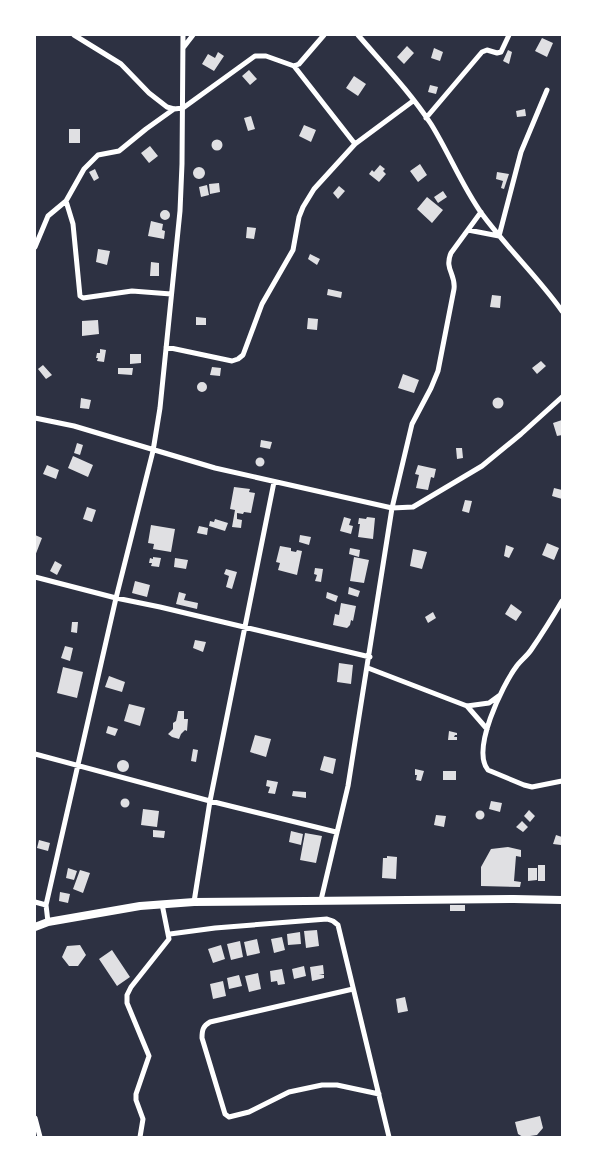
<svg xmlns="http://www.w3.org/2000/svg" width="597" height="1172" viewBox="0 0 597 1172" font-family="'Exo 2',sans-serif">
  <rect width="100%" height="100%" fill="#2d3142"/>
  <!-- building -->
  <path fill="#e0e0e3" d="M542 38 553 43 547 57 535 51Z
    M407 46 414 53 404 64 397 57Z
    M434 48 443 52 440 61 431 58Z
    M508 50 512 52 509 64 503 61Z
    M218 52 224 56 214 71 202 64 208 54 215 58Z
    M249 70 257 79 250 85 242 76Z
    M354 76 366 84 358 96 346 88Z
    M430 85 438 87 436 94 428 92Z
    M525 109 526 116 517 117 516 111Z
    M251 116 255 129 248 131 244 118Z
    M304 125 316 130 311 142 299 136Z
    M69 129H80V143H69Z
    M211.5 145a5.5 5.5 0 1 1 11 0a5.5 5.5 0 1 1-11 0Z
    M150 146 158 156 149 163 141 153Z
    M420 164 427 175 418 182 410 171Z
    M380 165 385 169 383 171 386 174 379 182 369 174 372 170 374 172Z
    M193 173a6 6 0 1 1 12 0a6 6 0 1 1-12 0Z
    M95 169 99 178 94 181 89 172Z
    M497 172 509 174 504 189 501 188 503 181 496 179Z
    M219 183 220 192 210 194 209 184Z
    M207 185 209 195 201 197 199 187Z
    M339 186 345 191 338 199 333 193Z
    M443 191 447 197 438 203 434 197Z
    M427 197 443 210 432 223 417 209Z
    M160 215a5 5 0 1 1 10 0a5 5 0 1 1-10 0Z
    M151 221 163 224 162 230 165 231 164 239 148 236Z
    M247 227 256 228 254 239 246 238Z
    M98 249 110 251 107 265 96 262Z
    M310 254 320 259 317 265 308 259Z
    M151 262 159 263V276H150Z
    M328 289 342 292 341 298 327 295Z
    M492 295 501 296 500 308 490 307Z
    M196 317 206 318V325H196Z
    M308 318 318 319 317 330 307 329Z
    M98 320 99 334 82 336V321Z
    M100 349 106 350 104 362 97 361 98 358H96L97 353H100Z
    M130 354H141V363L130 364Z
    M541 361 546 366 537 374 532 368Z
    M43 365 52 375 46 379 38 369Z
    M212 367 221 368 220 376 210 375Z
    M118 368H133L132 375 118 374Z
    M403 374 419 380 414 393 398 388Z
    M197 387a5 5 0 1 1 10 0a5 5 0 1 1-10 0Z
    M492.5 403a5.5 5.5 0 1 1 11 0a5.5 5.5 0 1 1-11 0Z
    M81 398 91 400 89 409 80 408Z
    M562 420V435L557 436 553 423Z
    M261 440 272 442 270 449 260 447Z
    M77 443 83 445 80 455 74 453Z
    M456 448H462L463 458 457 459Z
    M73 456 93 465 88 477 68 468Z
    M255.5 462a4.5 4.5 0 1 1 9 0a4.5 4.5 0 1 1-9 0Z
    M47 465 59 470 56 479 43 474Z
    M418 465 436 469 434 478 431 477 428 490 416 488 419 475 415 474Z
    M234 487 250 489 249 492 255 493 251 513 244 512 243 514 237 513V519L242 520 241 528 232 527 235 510 230 509Z
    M554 488 562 490V499L552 496Z
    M465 500 472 501 469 513 462 511Z
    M87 507 96 510 92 522 83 519Z
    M344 517 351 519 349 525 353 526 351 534 340 531Z
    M367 517 375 518 373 539 358 537 360 524H358L359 518 366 519Z
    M215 519 228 523 225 531 209 526 210 521 214 522Z
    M151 525 175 529 171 552 153 549 154 544 148 543Z
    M199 526 208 528 207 535 197 533Z
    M35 535 42 538 35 556Z
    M300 535 311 537 309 545 299 542Z
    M547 543 559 548 554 560 542 555Z
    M506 545 514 548 509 558 504 556Z
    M280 546 291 548V551L296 552 297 550 302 551 297 575 278 570 280 563 276 562Z
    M350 548 360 550 359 557 349 554Z
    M413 549 427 552 422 569 410 566Z
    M153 557 161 558 159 567 151 566 152 563H149L150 558 153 559Z
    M354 557 369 560 364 583 350 581Z
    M175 558 188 560 186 569 174 567Z
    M55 561 62 565 57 575 50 571Z
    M315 568 323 569 321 582 315 581 317 575 314 574Z
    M226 569 237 572 232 589 226 587 229 576 224 574Z
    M135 581 150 585 147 597 132 593Z
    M349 587 360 591 358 597 348 594Z
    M179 592 186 594 184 600 198 603 197 609 176 604Z
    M327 592 338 596 336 602 326 598Z
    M341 603 356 606 353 621 351 620 350 625 347 628 333 625 335 614 339 615Z
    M511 604 522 612 516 621 505 614Z
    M433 612 436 618 428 623 425 617Z
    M72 622H78L77 633 71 632Z
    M195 640 206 642 203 652 193 648Z
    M65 646 73 648 70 661 61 658Z
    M339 663 353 665 351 684 337 682Z
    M63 667 83 672 77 698 57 693Z
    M109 676 125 682 122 692 105 687Z
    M129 704 145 708 140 726 124 721Z
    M178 711H184V719H188L187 731 185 730 181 734 179 739 172 737 168 734 173 729V723L176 721Z
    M108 726 118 729 115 736 106 733Z
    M449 731 457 733V735H455L454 737H457V740H448Z
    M255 735 271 739 266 757 250 752Z
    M193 749 198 750 196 762 191 761Z
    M324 756 336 759 333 774 320 770Z
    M117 766a6 6 0 1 1 12 0a6 6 0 1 1-12 0Z
    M415 769 424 771 421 781 416 780 417 775H415Z
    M443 771H456V780H443Z
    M267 780 278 782 275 794 268 793 270 787 266 786Z
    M293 791 306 792V798L292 796Z
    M120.5 803a4.5 4.5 0 1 1 9 0a4.5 4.5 0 1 1-9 0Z
    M491 801 502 803 500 812 489 809Z
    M143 809 159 811 157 827 141 825Z
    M529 810 535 816 530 822 524 816Z
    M475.5 815a4.5 4.5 0 1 1 9 0a4.5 4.5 0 1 1-9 0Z
    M436 815 446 816 444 827 434 825Z
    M522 821 528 827 523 832 516 827Z
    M153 830 165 831 164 838 153 837Z
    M291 831 303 834 301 845 289 842Z
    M305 833 322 836 316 863 300 860Z
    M556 835 562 837 561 845 553 844Z
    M39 840 50 843 48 851 37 848Z
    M508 847 521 850V857L516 856 514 881 521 882 520 887 481 886V867L491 849Z
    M387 856 397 857 396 879 382 878 383 858H387Z
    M538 865H545V881H538Z
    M68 868 77 871 74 880 66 878Z
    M528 868H537V880L528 881Z
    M80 870 90 873 83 893 73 889Z
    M60 892 70 894 68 903 59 901Z
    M450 905H465V911H450Z
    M317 930 319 946 306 948 304 931Z
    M300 932 301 944 288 945 287 934Z
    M282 937 285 950 274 953 271 939Z
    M257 939 260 953 247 956 244 942Z
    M240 941 243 957 231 960 227 944Z
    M80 945 86 955 78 966H69L62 957 67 946Z
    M221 945 225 959 213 963 208 949Z
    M112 950 130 977 117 986 99 959Z
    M323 965 324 974 319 975H324V978L312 981 310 967Z
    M304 966 306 976 294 979 292 969Z
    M282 969 285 984 278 985 277 981 271 982 270 971Z
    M258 973 261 989 249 992 245 976Z
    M239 975 242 986 229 989 227 978Z
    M223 981 226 996 213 999 210 984Z
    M405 997 408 1011 398 1013 396 999Z
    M540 1116 543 1128 537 1135 523 1137 518 1134 515 1122Z"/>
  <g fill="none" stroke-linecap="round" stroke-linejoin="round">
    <!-- minor -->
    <path stroke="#fff" stroke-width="5" d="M74 35 121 64 149 93 167 107 174 109 183 108 255 56H266L294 66 299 64 324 35
      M358 35C383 64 410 92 431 124 449 153 462 186 482 214 507 248 538 277 562 311
      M183 48 193 35
      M294 66 355 144
      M426 118 482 52 487 50 497 53 501 52 509 35
      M66 201 73 224 80 296 83 298 132 291 171 294
      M468 230 499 236 521 152 547 90
      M35 247 48 216 66 201 84 169 98 155 119 151 146 129 174 109
      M166 347 232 361 238 359 243 355 262 304 293 250 299 217 303 207 314 189 355 144 413 101
      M35 418 74 426 215 468 392 508 413 507 482 466 521 434 562 397
      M35 577 116 598 160 607 370 657
      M562 601C552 618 542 634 531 650 527 656 520 661 516 667 502 686 471 750 488 770L524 785 532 787 562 781
      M368 668 467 706 489 703 500 695
      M467 706 487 729
      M35 754 210 801 336 832
      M321 900 348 786 392 508 412 424 431 388 438 371 454 289C456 274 444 269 451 253L481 212
      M35 902 46 905 48 922
      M194 902 210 801 274 482
      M46 905 116 598 153 451 160 408 180 211 182 164 183 35
      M170 934 215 928 327 919 333 921 338 925 389 1137
      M353 989 210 1022C203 1026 202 1030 202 1038L225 1114 229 1117 249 1112 289 1092 322 1085H337L379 1094
      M35 1118 40 1137
      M140 1137 143 1119 136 1100V1094L149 1056 127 1003V995L131 987 169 939 162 904"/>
    <!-- secondary -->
    <path stroke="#fff" stroke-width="8" d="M35 927 48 922 140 906 194 902 514 899 562 900"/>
  </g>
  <!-- border -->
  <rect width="597" height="1172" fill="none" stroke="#ffffff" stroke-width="72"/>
</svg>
